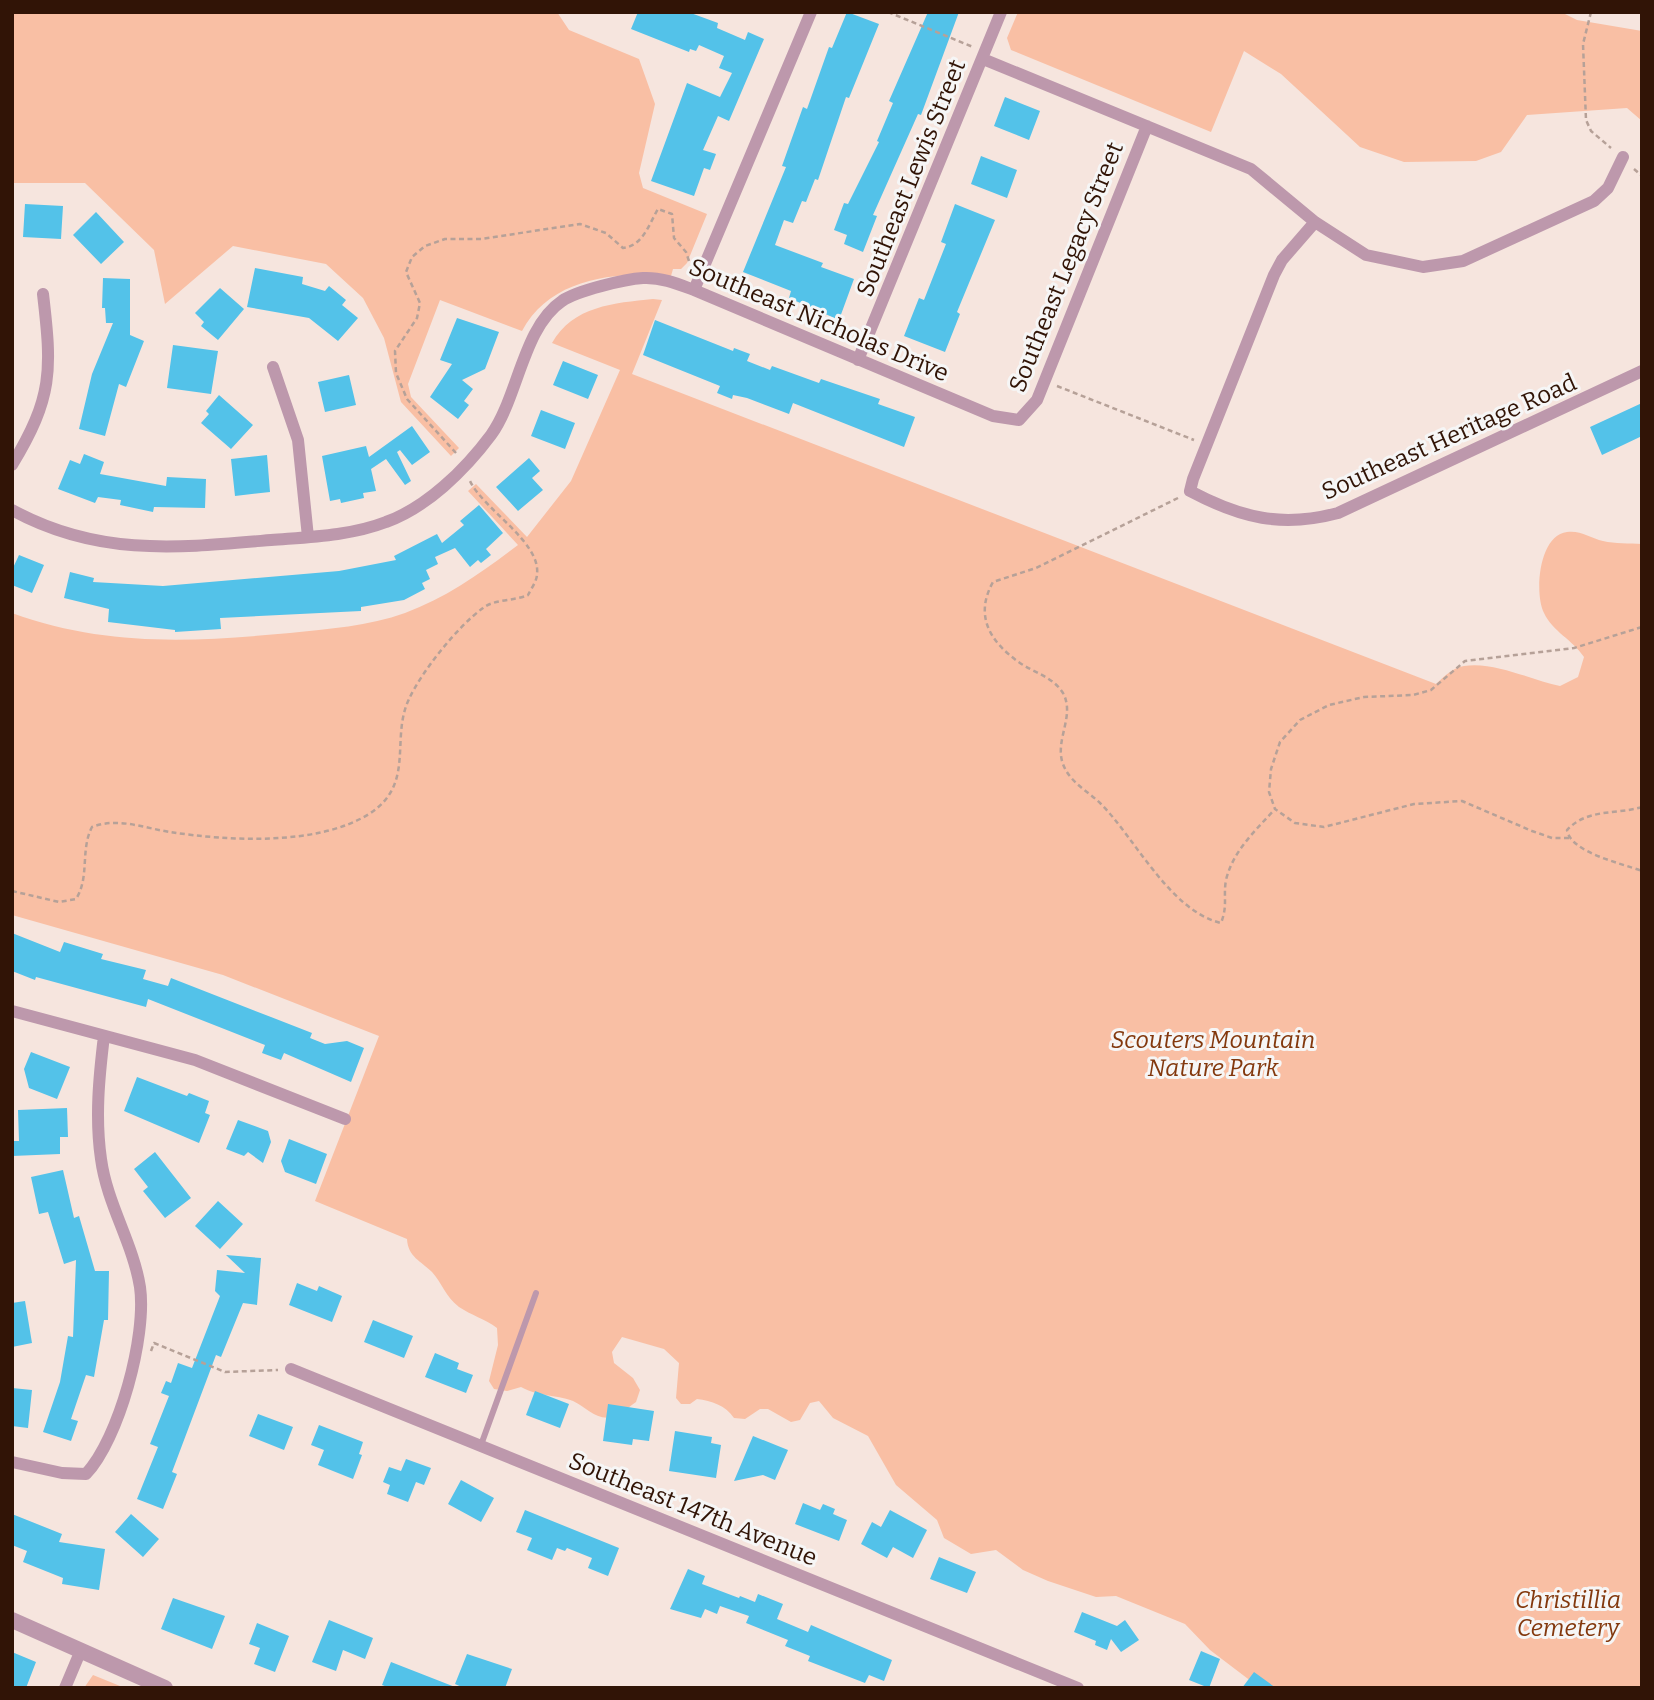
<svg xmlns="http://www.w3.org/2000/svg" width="1654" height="1700" viewBox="0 0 1654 1700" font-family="Bitter,serif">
  <rect width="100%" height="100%" fill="#f6e5de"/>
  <!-- green -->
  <path fill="#f9bfa4" d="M12 12H557L569 30 639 59 655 104 639 173 643 188 707 214 687 263 681 269H673L671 276C615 271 550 278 522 331L440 300 408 384 411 397 459 448 451 456 401 402 384 338 363 298 326 264 233 246 165 304 154 250 85 183H12Z
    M1018 12H1561L1577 20 1642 31V121L1627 108 1527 115 1501 152 1476 161 1404 162 1360 147 1281 74 1244 51 1211 132 1011 50 1007 38Z
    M653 299 662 300 632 374 1436 684C1445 676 1452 668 1464 666 1494 661 1531 680 1560 686L1578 677 1584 657C1573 640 1552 631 1544 613 1534 593 1539 535 1567 532 1580 530 1591 538 1603 541 1615 544 1629 543 1642 544V1688H1260L1210 1650 1185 1624 1116 1596 1096 1597 1048 1581 1023 1570 996 1550 971 1554 944 1538 937 1520 896 1485 868 1436 833 1418 819 1401 810 1403 800 1420 791 1422 768 1409H760L745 1419 734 1418C725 1405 712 1401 697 1399L690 1404H681L676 1398 679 1363 664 1349 622 1337 612 1352 614 1363 633 1378 640 1390 636 1402C630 1406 620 1415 613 1417 596 1421 586 1407 573 1401 554 1394 540 1397 521 1387L507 1391 494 1389 489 1381 498 1345 497 1328C485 1319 471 1315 459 1307 445 1296 442 1283 432 1272 421 1261 408 1257 407 1239L315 1201 379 1036 223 975 12 915V613C106 647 192 642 290 633 328 629 369 626 405 613 448 597 482 572 518 545L468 491 476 484 527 537 571 481 620 370 552 343C573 306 614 303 653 299Z
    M93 1675 125 1688H84Z"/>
  <!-- building -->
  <path fill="#53c2e9" d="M638 12H688L718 23 717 28 745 40 748 32 764 39 729 121 718 116 703 150 716 154 710 170 704 168 694 196 651 181 687 83 720 97 732 73 719 68 724 56 699 45 696 51 690 49 689 52 631 29Z
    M847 12 879 24 849 98 846 97 818 180 815 179 806 202 802 201 793 223 784 220 775 245 823 263 821 267 854 279 839 320 789 298 791 291 743 272 786 167 782 166 803 107 807 109 829 47 832 48Z
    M928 12H959L921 115 918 114 873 215 877 216 863 252 844 244 847 235 834 230 844 203 848 204 879 142 877 141 893 103 889 101Z
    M1005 97 1040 111 1029 140 994 126Z
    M981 156 1017 170 1007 198 971 184Z
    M25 204 63 206 61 239 23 237Z
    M955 204 995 220 957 312 960 314 945 352 904 336 919 298 924 300 946 244 941 242Z
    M96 212 124 242 101 264 73 235Z
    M255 268 303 277 302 284 325 291 329 286 346 300 342 305 358 318 338 341 309 318 247 307Z
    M103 278 130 279V335L144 341 126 387 119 384 105 436 79 429 92 374 113 323H106L105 308H102Z
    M220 288 244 309 218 340 201 326 204 322 195 313Z
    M457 318 499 332 485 369 462 380 473 389 464 401 469 405 458 419 430 397 452 364 440 360Z
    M655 320 733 351 734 348 750 354 747 361 770 370 772 366 819 383 821 379 880 399 878 404 915 417 904 447 793 403 789 414 747 398 733 395 732 399 717 393 720 386 643 355Z
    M173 345 218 351 211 394 167 388Z
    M563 361 598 375 588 399 553 385Z
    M349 375 356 405 325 412 318 382Z
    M219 395 253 425 231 449 201 423 209 414 206 411Z
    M1642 403V436L1602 455 1590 427Z
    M541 410 575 423 565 449 531 436Z
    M412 426 430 452 412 465 400 450 397 452 411 481 405 485 386 459 371 469 376 491 363 493 364 498 341 503 340 499 330 501 322 456 366 446 369 457Z
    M84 454 104 462 100 474 166 486 167 477 206 479 205 508 154 507 153 512 120 505 121 500 98 497 95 503 58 489 70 460 80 464Z
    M267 455 270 492 235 496 231 459Z
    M529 458 540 471 532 478 543 490 518 511 496 487Z
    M479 505 503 533 486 549 491 555 481 563 478 560 470 567 455 548 435 557 438 564 426 570 430 579 422 583 425 589 404 600 361 607V611L220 618 221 629 175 632V630L108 622 109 609 64 598 70 572 94 578 93 582 163 586 339 571 396 560 394 556 437 534 442 543 464 525 460 521Z
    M19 555 44 565 32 593 12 585V570Z
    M12 933 60 952 64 942 103 954 101 959 146 970 143 979 168 986 171 978 312 1033 310 1038 325 1044 347 1041 364 1048 351 1082 284 1053 281 1060 262 1053 265 1045 148 999 146 1007 36 977 35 980 12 971Z
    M31 1052 70 1067 57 1099 29 1088 24 1069Z
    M137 1077 187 1096 189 1093 209 1101 205 1113 210 1115 199 1143 124 1111Z
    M67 1108 68 1137H60V1154L12 1156V1141H19L18 1110Z
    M238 1120 268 1131 271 1142 263 1163 248 1152 244 1156 226 1149Z
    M289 1139 327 1154 316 1184 285 1172 281 1161Z
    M155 1152 191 1198 165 1218 143 1191 148 1187 134 1169Z
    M63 1170 74 1218 79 1216 95 1271H109L108 1320H104L94 1377 86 1375 71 1419 78 1421 71 1441 43 1432 60 1382 68 1336 73 1337 76 1260 64 1264 48 1212 39 1214 31 1177Z
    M218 1201 243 1224 220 1249 195 1226Z
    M226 1255 261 1258 257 1305 243 1303 221 1357 216 1355 172 1472 177 1474 163 1509 137 1499 158 1447 150 1444 169 1396 161 1393 166 1381 171 1383 178 1363 192 1368 220 1296 215 1291 217 1270 245 1273Z
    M297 1283 317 1291 319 1286 342 1296 332 1322 289 1305Z
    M25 1301 32 1343 12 1347V1303Z
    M373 1320 413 1336 404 1358 364 1342Z
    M435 1353 459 1363 457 1369 473 1375 466 1393 425 1377Z
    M12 1388 32 1390 28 1428 12 1426Z
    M535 1391 569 1404 560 1428 526 1415Z
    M608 1404 654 1411 649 1441 633 1439 632 1445 603 1441Z
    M258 1414 293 1427 284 1450 249 1436Z
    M319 1425 363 1442 359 1454 362 1455 353 1479 318 1465 324 1450 311 1445Z
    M675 1431 712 1437 711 1443 721 1445 716 1478 669 1471Z
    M753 1436 788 1450 775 1480 763 1475 734 1481Z
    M406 1459 431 1468 424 1485 416 1482 408 1502 387 1494 390 1485 383 1482 389 1467 401 1471Z
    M461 1480 494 1498 481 1522 448 1504Z
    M803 1503 820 1510 823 1504 835 1509 833 1514 847 1520 839 1541 795 1524Z
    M525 1510 619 1548 608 1576 588 1568 592 1558 567 1548 565 1551 557 1548 552 1560 527 1550 532 1538 516 1532Z
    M890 1510 927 1530 913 1558 893 1547 887 1558 861 1544 872 1522 881 1527Z
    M12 1514 62 1534 59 1542 105 1549 99 1590 62 1584 63 1578 23 1562 27 1551 12 1545Z
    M131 1514 159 1539 143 1557 115 1532Z
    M939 1557 976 1572 967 1593 930 1579Z
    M688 1569 705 1576 702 1584 739 1598 740 1596 755 1602 758 1594 783 1604 777 1619 808 1632 811 1625 892 1660 884 1681 869 1675 865 1683 808 1661 810 1656 785 1646 788 1640 746 1623 749 1616 720 1606 717 1614 705 1609 701 1618 670 1609Z
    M173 1598 225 1616 212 1649 161 1629Z
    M1082 1612 1117 1626 1125 1620 1139 1640 1121 1652 1111 1639 1107 1650 1095 1645 1096 1641 1074 1632Z
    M329 1620 373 1638 365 1659 343 1650 336 1671 312 1662Z
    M257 1623 289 1636 275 1672 254 1664 260 1648 249 1644Z
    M1201 1651 1220 1659 1209 1688 1189 1680Z
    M12 1652 36 1662 26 1688H12Z
    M467 1654 512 1669 505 1688H464L455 1684Z
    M391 1662 455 1687V1688H390L382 1685Z
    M1254 1672 1276 1688H1242Z"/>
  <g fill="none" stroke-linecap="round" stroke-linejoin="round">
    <!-- path -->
    <path stroke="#b6a198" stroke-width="2.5" stroke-dasharray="5 3.5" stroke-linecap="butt" d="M888 12 973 47
      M1591 12 1583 44 1586 120 1591 131 1611 148
      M1634 169 1642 176
      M1057 386 1194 440
      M456 453 407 399 396 373 395 351 417 318 420 303 406 272 412 257 425 246 445 239H481L580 224 606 233 623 248C643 246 649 224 658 209L672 214 674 238 686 252 689 261
      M1178 498 1036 568 993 582C974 616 990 642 1020 663 1035 673 1053 677 1063 693 1075 715 1056 738 1062 761 1068 782 1087 790 1101 804 1135 838 1170 911 1221 923 1228 905 1223 897 1226 880 1233 851 1255 831 1275 809
      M1642 807C1615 815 1588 808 1567 830 1571 853 1621 863 1642 871
      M1569 838H1552L1532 831 1462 801 1414 804 1324 827 1295 823 1275 809 1269 792 1271 769 1280 742 1300 720 1329 705 1364 697 1413 695 1431 690 1465 661 1574 648 1642 627
      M12 891 59 902 76 899C90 877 80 850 92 827 118 817 144 828 170 832 228 841 318 846 369 814 416 784 390 739 409 699 422 671 458 626 483 608 494 599 515 601 528 595 531 589 537 581 537 574 541 542 483 509 470 481
      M151 1351 154 1343 225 1372 278 1370"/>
    <!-- service -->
    <path stroke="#bd98ac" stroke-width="6" d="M481 1445 536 1293"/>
    <!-- minor -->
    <path stroke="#bd98ac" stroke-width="12" d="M983 59 1251 169 1315 222 1366 255 1423 267 1463 261 1594 201 1608 188 1623 157
      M1315 222 1282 260 1274 275 1193 479 1190 491C1241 518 1282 528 1338 513L1642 371
      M694 290 811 12
      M858 360 1001 12
      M273 367 298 440 308 537
      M12 465C53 397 52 371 43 294
      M12 510C98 557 178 548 271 540 308 537 350 536 386 522 426 508 465 470 491 435 518 398 523 327 562 301 576 291 625 279 643 278 661 277 678 284 694 290L993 416 1019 420 1037 400 1147 126
      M12 1011 195 1060 345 1119
      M291 1369 1078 1688
      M12 1462 62 1473 86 1474C119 1439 147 1336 140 1287 133 1243 107 1204 101 1159 95 1118 99 1077 104 1036
      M65 1688 81 1650"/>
    <!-- tertiary -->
    <path stroke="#bd98ac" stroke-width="16" d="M12 1620 165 1688"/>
  </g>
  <g text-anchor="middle" stroke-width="6" stroke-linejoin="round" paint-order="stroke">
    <!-- street labels -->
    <g font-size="24" fill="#311406" stroke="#f6f6f6">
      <text transform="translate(911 178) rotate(-68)" y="8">Southeast Lewis Street</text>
      <text transform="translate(1066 267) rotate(-68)" y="8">Southeast Legacy Street</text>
      <text transform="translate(819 320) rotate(23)" y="8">Southeast Nicholas Drive</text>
      <text transform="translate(1449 437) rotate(-24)" y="8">Southeast Heritage Road</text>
      <text transform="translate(693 1509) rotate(22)" y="8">Southeast 147th Avenue</text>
    </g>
    <!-- park labels -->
    <g font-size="24" font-style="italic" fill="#83380d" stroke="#f6f6f6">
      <text x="1213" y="1048">Scouters Mountain<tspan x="1213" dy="28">Nature Park</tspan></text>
      <text x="1568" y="1608">Christillia<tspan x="1568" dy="28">Cemetery</tspan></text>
    </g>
  </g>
  <!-- border -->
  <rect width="1654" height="1700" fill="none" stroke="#311406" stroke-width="28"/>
</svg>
